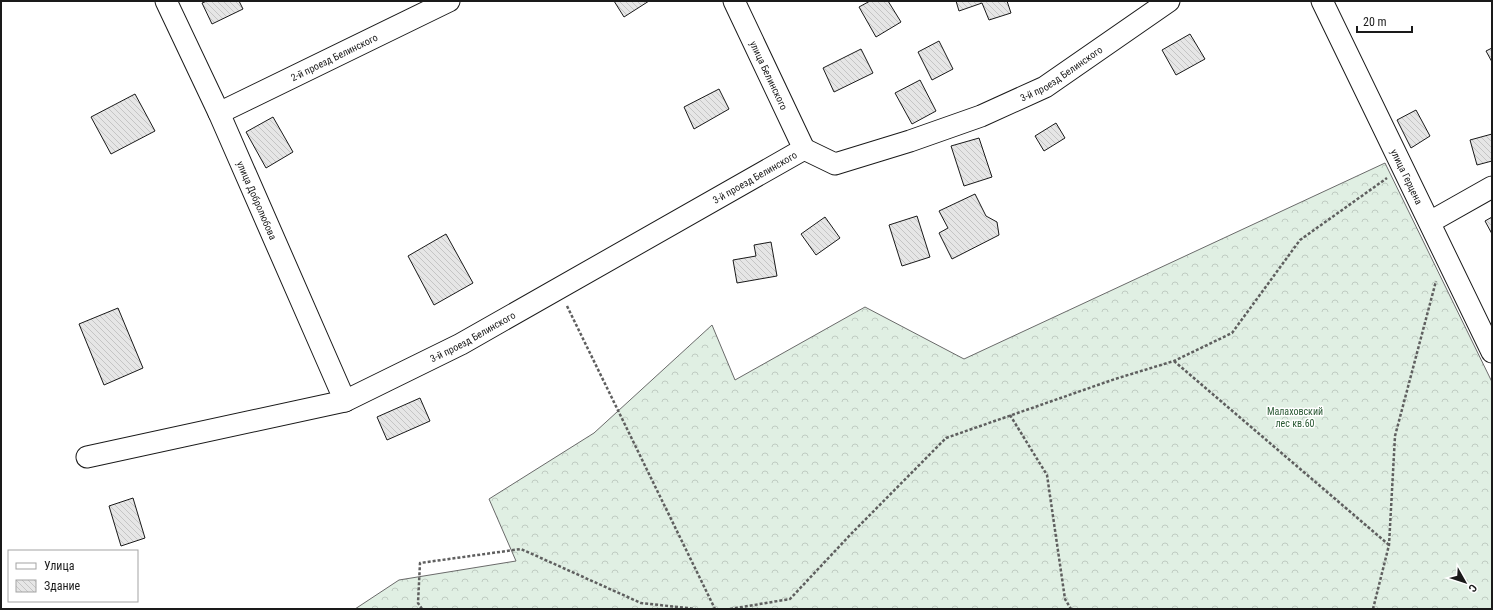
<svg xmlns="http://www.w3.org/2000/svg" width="1493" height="610" viewBox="0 0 1493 610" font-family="'Roboto Condensed',sans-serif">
  <defs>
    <pattern id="forest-crowns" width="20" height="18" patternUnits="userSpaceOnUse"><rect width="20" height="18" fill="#e0efe3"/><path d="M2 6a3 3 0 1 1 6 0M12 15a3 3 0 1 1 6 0" fill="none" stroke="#c0ccc2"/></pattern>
    <pattern id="building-back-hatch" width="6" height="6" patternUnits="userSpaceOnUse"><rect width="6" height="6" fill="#e6e6e6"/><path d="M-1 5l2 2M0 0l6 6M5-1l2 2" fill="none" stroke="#c5c5c5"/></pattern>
  </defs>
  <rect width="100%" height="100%" fill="#fff"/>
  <!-- forest -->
  <path fill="url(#forest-crowns)" stroke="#6a6a6a" d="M1385 163 1492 382V609H355L399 580 516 561 489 499 594 433 712 325 735 380 865 307 964 359Z"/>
  <!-- building -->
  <path fill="url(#building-back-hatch)" stroke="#1a1a1a" d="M207 1H239L243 9 212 24 202 3Z
    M614 1H649L624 17Z
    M870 1H888L901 22 876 37 859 7Z
    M956 1H1007L1011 13 989 20 982 3 959 11Z
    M1190 34 1205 59 1176 75 1162 50Z
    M939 41 953 69 932 80 918 52Z
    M1492 48V62L1486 51Z
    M861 49 873 73 834 92 823 68Z
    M920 80 936 111 912 124 895 93Z
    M719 89 729 109 694 129 684 107Z
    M135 94 155 131 111 154 91 117Z
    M1416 110 1430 136 1411 148 1397 120Z
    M273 117 293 152 266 168 246 132Z
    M1056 123 1065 138 1044 151 1035 136Z
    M1492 134V161L1477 165 1470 140Z
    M979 138 992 177 964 186 951 146Z
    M975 194 986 216 997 222 999 235 952 259 939 233 948 228 939 211Z
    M917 216 930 257 902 266 889 225Z
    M825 217 840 238 816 255 801 234Z
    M1492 217V234L1485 221Z
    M446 234 473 283 434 305 408 256Z
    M771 242 777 276 737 283 733 260 756 256 754 245Z
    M118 308 143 368 104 385 79 324Z
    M420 398 430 421 387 440 377 417Z
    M133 498 145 538 121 546 109 506Z"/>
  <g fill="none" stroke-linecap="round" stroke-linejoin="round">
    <defs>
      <g id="minor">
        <path id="s1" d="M166 1 219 113 345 401"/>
        <path id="s2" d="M734 1 804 149"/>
        <path id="s3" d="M1322 1 1492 352"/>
        <path id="s4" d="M219 113 449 1"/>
        <path d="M1430 222 1492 187"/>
        <path id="s5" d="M87 457 345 401 461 344 804 149 835 164 910 141 981 116 1045 87 1169 1"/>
      </g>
    </defs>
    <!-- minor casing -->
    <use href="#minor" stroke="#1a1a1a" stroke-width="23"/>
    <!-- path -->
    <path stroke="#5f5f5f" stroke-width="2.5" stroke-dasharray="3 2" stroke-linecap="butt" d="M567 306 715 609
      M1174 361 1389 545
      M1010 415 1047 475 1065 599 1071 609
      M422 609 418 603 420 563 521 549 641 603 696 609
      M730 609 790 599 851 534 946 438 1115 379 1174 361 1232 333 1300 240 1387 178
      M1373 609 1389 545 1395 436 1436 281"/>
    <!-- minor -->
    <use href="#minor" stroke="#fff" stroke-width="21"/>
  </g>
  <g text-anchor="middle" stroke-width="3" stroke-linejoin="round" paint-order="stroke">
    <!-- street labels -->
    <g font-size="10" fill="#1a1a1a" stroke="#fff">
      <text dy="4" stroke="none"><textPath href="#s4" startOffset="128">2-й проезд Белинского</textPath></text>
      <text dy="4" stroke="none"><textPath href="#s5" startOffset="1067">3-й проезд Белинского</textPath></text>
      <text dy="4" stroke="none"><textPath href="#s2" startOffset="82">улица Белинского</textPath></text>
      <text dy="4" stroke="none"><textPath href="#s3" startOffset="195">улица Герцена</textPath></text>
      <text dy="4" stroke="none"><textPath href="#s5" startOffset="731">3-й проезд Белинского</textPath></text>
      <text dy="4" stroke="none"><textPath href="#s1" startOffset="219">улица Добролюбова</textPath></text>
      <text dy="4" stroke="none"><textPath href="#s5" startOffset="407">3-й проезд Белинского</textPath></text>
    </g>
    <!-- park labels -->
    <g font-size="10" fill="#2b5a34" stroke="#fff">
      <text x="1295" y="415">Малаховский<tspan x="1295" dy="12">лес кв.60</tspan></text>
    </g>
  </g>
  <!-- border -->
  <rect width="1493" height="610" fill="none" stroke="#1a1a1a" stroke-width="4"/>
  <!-- legend -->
  <rect x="8" y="550" width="130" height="52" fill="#ffffff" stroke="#a3a3a3"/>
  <rect x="16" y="563" width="20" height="6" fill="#ffffff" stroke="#a3a3a3"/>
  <text x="44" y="570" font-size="12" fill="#1a1a1a">Улица</text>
  <rect x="16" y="580" width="20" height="12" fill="url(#building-back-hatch)" stroke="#a3a3a3"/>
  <text x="44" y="590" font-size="12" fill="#1a1a1a">Здание</text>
  <!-- north arrow -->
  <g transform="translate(1465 582) rotate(129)" stroke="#ffffff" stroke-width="3" paint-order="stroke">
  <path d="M0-3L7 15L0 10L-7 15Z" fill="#1a1a1a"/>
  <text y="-6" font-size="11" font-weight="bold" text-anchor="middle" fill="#1a1a1a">С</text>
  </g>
  <!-- scale -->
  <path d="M1357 26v6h55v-6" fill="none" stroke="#1a1a1a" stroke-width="2"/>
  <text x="1363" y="26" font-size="12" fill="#1a1a1a" stroke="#ffffff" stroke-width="3" paint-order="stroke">20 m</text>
</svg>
